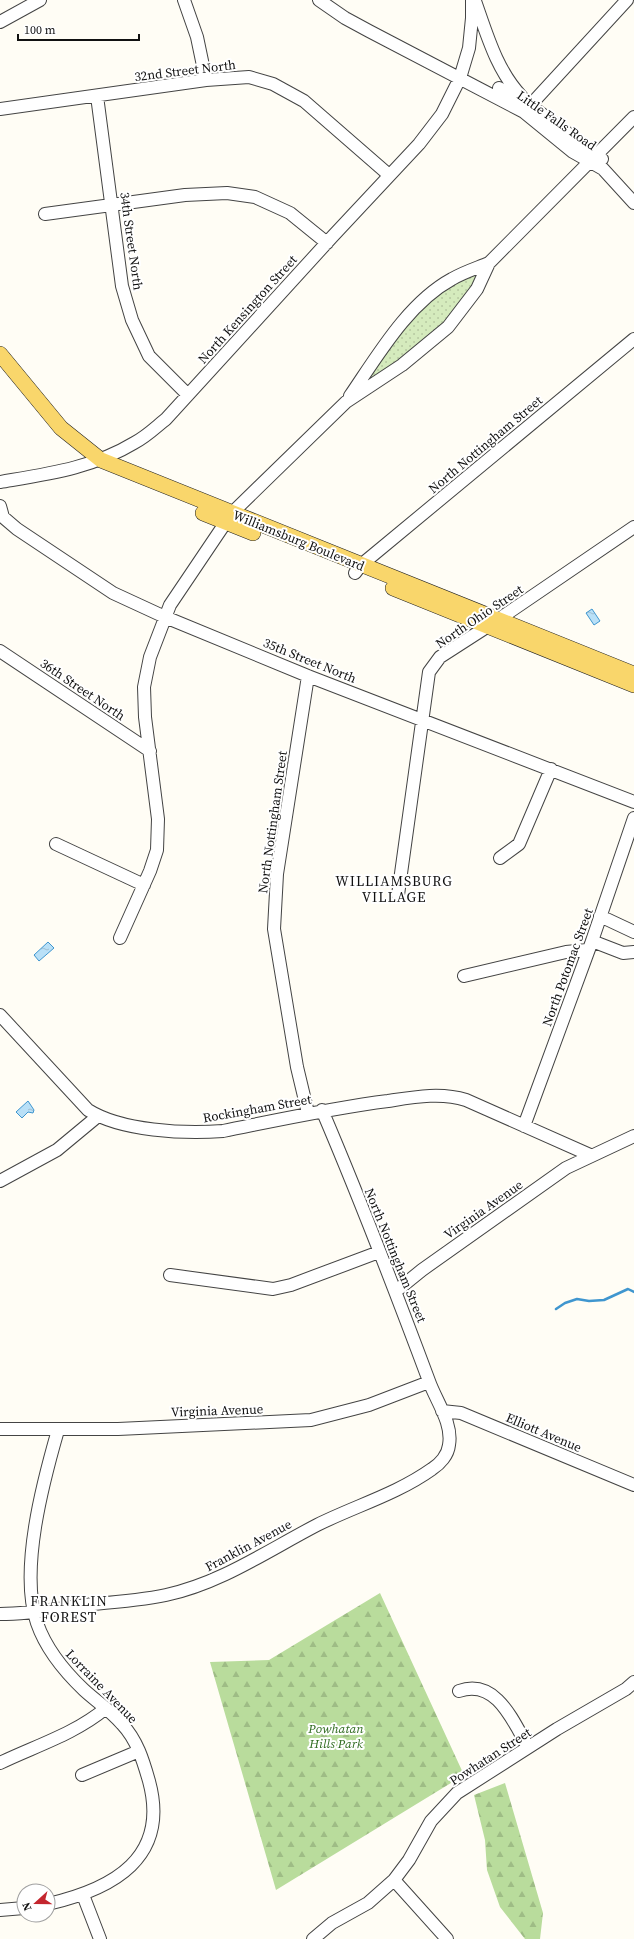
<svg xmlns="http://www.w3.org/2000/svg" width="634" height="1939" viewBox="0 0 634 1939" font-family="'Source Serif 4',serif">
  <defs>
    <pattern id="forest-firs" width="22" height="20" patternUnits="userSpaceOnUse"><rect width="22" height="20" fill="#b9dc9c"/><path d="M5 1l3.5 6h-7zM16 11l3.5 6h-7z" fill="#9ebc85"/></pattern>
    <pattern id="park-dots" width="8" height="8" patternUnits="userSpaceOnUse"><rect width="8" height="8" fill="#d5ebbd"/><path d="M2 2h.1M6 6h.1" fill="none" stroke="#b6c8a1" stroke-width="1.8" stroke-linecap="round"/></pattern>
    <pattern id="water-ripples" width="26" height="14" patternUnits="userSpaceOnUse"><rect width="26" height="14" fill="#b9e0f7"/><path d="M2 4q2-2 4 0t4 0M15 11q2-2 4 0t4 0" fill="none" stroke="#9ebfd3"/></pattern>
  </defs>
  <rect width="100%" height="100%" fill="#fffdf5"/>
  <!-- forest -->
  <path fill="url(#forest-firs)" d="M380 1593 464 1775 276 1890 210 1662 269 1660Z
    M505 1783 543 1913 540 1939H525L500 1907 487 1870 485 1840 474 1795Z"/>
  <!-- park -->
  <path fill="url(#park-dots)" d="M473 273 478 279 464 301 428 341 371 380 368 376C388 350 406 321 431 300 444 290 458 281 473 273Z"/>
  <!-- water -->
  <path fill="url(#water-ripples)" stroke="#3f96cf" d="M592 609 600 621 594 625 586 613Z
    M48 942 54 948 39 961 34 955Z
    M28 1101 34 1110 33 1113 28 1112 22 1118 16 1112Z"/>
  <g fill="none" stroke-linecap="round" stroke-linejoin="round">
    <!-- stream -->
    <path stroke="#3f96cf" stroke-width="2.5" d="M556 1309 565 1303 577 1299 589 1301 604 1300 628 1289 634 1292"/>
    <defs>
      <path id="minor" d="M184 0 197 37 206 80
        M319 0 345 18 369 31 524 112 573 152 603 169 634 203
        M475 1C487 35 497 71 522 97
        M0 22 40 0
        M499 88 530 105 602 159
        M97 96 122 286 132 320 149 356 188 395
        M0 109 206 80 249 77 273 84 304 101 389 175
        M525 111 627 0
        M45 214 185 195 227 193 255 197 290 213 327 243
        M350 396C378 355 408 303 452 279 464 272 477 268 489 263
        M0 482C47 474 93 468 134 443 146 437 156 427 166 419L332 237 419 144 442 114 460 78 469 48 472 18V0
        M0 506 3 517 17 529 113 593 165 617 308 676 634 802
        M355 573 361 565 634 339
        M0 651 150 751
        M308 676 277 874 274 929 297 1067 308 1113
        M56 844 144 885
        M500 858 519 844 551 769
        M398 895 429 672 440 657 499 619 634 527
        M600 916 634 932
        M120 938 150 871 157 850 158 819 145 717 144 687 150 657 170 605 232 513 346 402 402 365 448 327 477 289 489 263 634 117
        M592 941 623 953 634 952
        M464 976 566 952 587 950
        M0 1015 88 1110C121 1131 184 1134 223 1131 278 1120 332 1108 388 1101 414 1097 441 1092 466 1100L590 1155
        M524 1126 592 941 634 818
        M0 1181 57 1150 98 1116
        M170 1275 273 1289 291 1285 379 1252
        M396 1291 422 1270 566 1168 634 1136
        M442 1411 461 1413 634 1485
        M0 1429H118L311 1420 369 1405 429 1382
        M0 1614C32 1614 62 1608 94 1604 118 1602 142 1600 166 1595 221 1583 267 1551 317 1525 355 1506 397 1494 432 1469 440 1464 448 1455 449 1445 453 1423 436 1401 429 1381 395 1290 360 1199 322 1110
        M459 1691C496 1678 513 1721 528 1747
        M0 1763C35 1746 75 1734 106 1708
        M82 1775 139 1751
        M394 1880 447 1939
        M83 1895 100 1939
        M48 1904C113 1889 170 1858 149 1781 143 1760 137 1740 122 1724 111 1711 96 1701 84 1690 64 1671 46 1649 37 1623 19 1571 43 1482 58 1430
        M0 1910 24 1908
        M313 1939 332 1923 368 1903 394 1880 409 1860 431 1821 457 1793 557 1729 626 1689 634 1682"/>
      <path id="major" d="M0 354 61 428 101 460 634 674
        M203 513 253 533
        M393 588 634 685"/>
    </defs>
    <!-- minor casing -->
    <use href="#minor" stroke="#444" stroke-width="14"/>
    <!-- major casing -->
    <use href="#major" stroke="#222" stroke-width="16"/>
    <!-- minor -->
    <use href="#minor" stroke="#fff" stroke-width="12"/>
    <!-- major -->
    <use href="#major" stroke="#f9d66b" stroke-width="15"/>
  </g>
  <g text-anchor="middle" stroke-width="4" stroke-linejoin="round" paint-order="stroke">
    <!-- street labels -->
    <g font-size="13" fill="#111" stroke="#fff">
      <text transform="translate(185 70) rotate(-7)" y="5">32nd Street North</text>
      <text transform="translate(557 120) rotate(35)" y="5">Little Falls Road</text>
      <text transform="translate(132 241) rotate(82)" y="5">34th Street North</text>
      <text transform="translate(247 309) rotate(-48)" y="5">North Kensington Street</text>
      <text transform="translate(485 444) rotate(-40)" y="5">North Nottingham Street</text>
      <text transform="translate(299 540) rotate(22)" y="5">Williamsburg Boulevard</text>
      <text transform="translate(479 616) rotate(-34)" y="5">North Ohio Street</text>
      <text transform="translate(310 660) rotate(22)" y="5">35th Street North</text>
      <text transform="translate(83 689) rotate(34)" y="5">36th Street North</text>
      <text transform="translate(272 822) rotate(-82)" y="5">North Nottingham Street</text>
      <text transform="translate(567 967) rotate(-70)" y="5">North Potomac Street</text>
      <text transform="translate(257 1108) rotate(-10)" y="5">Rockingham Street</text>
      <text transform="translate(483 1209) rotate(-35)" y="5">Virginia Avenue</text>
      <text transform="translate(396 1255) rotate(68)" y="5">North Nottingham Street</text>
      <text transform="translate(217 1410) rotate(-2)" y="5">Virginia Avenue</text>
      <text transform="translate(544 1432) rotate(23)" y="5">Elliott Avenue</text>
      <text transform="translate(248 1545) rotate(-28)" y="5">Franklin Avenue</text>
      <text transform="translate(102 1686) rotate(46)" y="5">Lorraine Avenue</text>
      <text transform="translate(490 1756) rotate(-33)" y="5">Powhatan Street</text>
    </g>
    <!-- park labels -->
    <g font-size="13" font-style="italic" fill="#2f6b1f" stroke="#fff">
      <text x="336" y="1733">Powhatan<tspan x="336" dy="15">Hills Park</tspan></text>
    </g>
    <!-- neighbourhood labels -->
    <g font-size="14" letter-spacing="1" fill="#111" stroke="#fff">
      <text x="394" y="886">WILLIAMSBURG<tspan x="394" dy="16">VILLAGE</tspan></text>
      <text x="69" y="1606">FRANKLIN<tspan x="69" dy="16">FOREST</tspan></text>
    </g>
  </g>
  <!-- north arrow -->
  <g transform="translate(36 1903) rotate(249)"><circle r="19" fill="#ffffff" stroke="#a0a0a0"/>
  <path d="M0-3L7 15L0 10L-7 15Z" fill="#c4262e"/>
  <text y="-6" font-size="11" font-weight="bold" text-anchor="middle" fill="#111111">N</text>
  </g>
  <!-- scale -->
  <path d="M18 34v6h121v-6" fill="none" stroke="#111111" stroke-width="2"/>
  <text x="24" y="34" font-size="12" fill="#111111" stroke="#ffffff" stroke-width="3" paint-order="stroke">100 m</text>
</svg>
